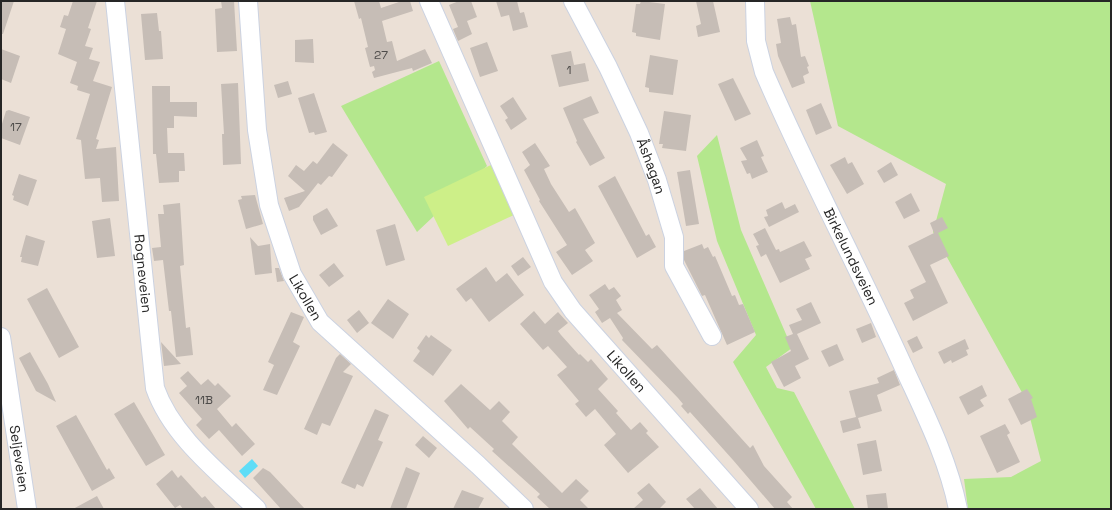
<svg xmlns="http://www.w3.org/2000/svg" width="1112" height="510" viewBox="0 0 1112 510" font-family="'Space Grotesk',sans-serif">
  <rect width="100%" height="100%" fill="#ebe0d6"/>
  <!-- green -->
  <path fill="#b4e78d" d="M810 1H1111V509H968L964 479 1011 477 1041 461 1025 398 933 232 946 184 838 126Z
    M439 61 487 166 417 232 341 106Z
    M717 135 741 230 792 348 766 367 777 388 794 392 855 509H816L733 362 756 335 717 241 697 156Z"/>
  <!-- pitch -->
  <path fill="#cdef88" d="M493 164 516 214 448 246 424 197Z"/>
  <!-- water -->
  <path fill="#5fddf7" d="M252 459 258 466 245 478 239 471Z"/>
  <!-- building -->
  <path fill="#c6bdb6" d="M1 1H14L3 34H1Z
    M73 1H97L88 28 91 29 85 46 93 48 89 59 100 62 93 81 112 87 96 139 99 140 96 149 116 147 119 201 102 202 100 178 85 179 81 140 76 139 90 94 77 90 78 86 70 83 77 62 58 54 66 29 60 27 64 15 68 16Z
    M221 1H234L237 51 217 52 215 9 222 8Z
    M354 1H379L381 8 402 1H410L413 11 382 21 387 42 392 41 397 61 425 49 432 63 413 71 412 68 374 78 372 72 375 70 374 66 370 67 365 48 368 47 361 18 359 19Z
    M459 1H471L477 17 467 21 472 34 458 41 453 29 458 27 449 5Z
    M496 1H517L520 13 524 12 528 27 513 31 509 15 501 17Z
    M641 1 665 4 660 40 636 36V33L632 32 636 4H640Z
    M696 1H713L720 32 698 37 696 26 701 24Z
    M157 13 159 31H161L163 59 145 60 141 14Z
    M790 17 792 25 796 24 801 57 805 56 809 66 807 67 809 73 803 76 805 83 792 88 778 56 776 44 781 43 777 19Z
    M313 39 314 63 295 62V40Z
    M487 42 498 71 480 77 470 48Z
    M1 49 20 56 11 83 1 79Z
    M571 51 574 65 585 63 589 81 559 87 551 55Z
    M650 55 678 60 673 95 649 92V88L645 87Z
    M733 78 751 114 735 121 718 84Z
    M288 81 292 94 278 98 274 85Z
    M238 83 241 164 223 165 222 134H224L221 84Z
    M152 86H170V102H197V117L174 116V128H167L168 153H184L185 171H179V182L159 183 156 154H153Z
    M314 93 327 132 315 135 314 132 309 133 298 98Z
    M591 96 599 113 583 119 605 158 590 166 576 142 577 141 563 108Z
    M513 97 527 119 511 130 505 120 508 118 500 106Z
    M821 103 832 128 816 135 806 110Z
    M9 110 30 117 20 145 1 138V127L6 111Z
    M664 111 691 115 686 151 662 148 663 144H659Z
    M757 140 764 156 761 157 768 172 752 179 750 173 747 174 741 161 747 160 740 148Z
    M333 143 348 155 332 177 329 176 321 185 318 183 299 207 289 211 284 198 305 191 288 176 296 165 304 171 313 161 317 164Z
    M535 143 550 166 544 169 551 184 569 212 575 208 595 243 585 250 593 261 572 275 556 252 567 245 539 201 540 200 524 170 530 165 522 152Z
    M845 157 848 164 852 162 864 184 847 194 830 165Z
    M891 162 898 175 884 183 877 171Z
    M690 170 699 224 686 226 677 172Z
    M19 174 37 180 28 206 13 200 14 196 12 195Z
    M615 176 646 236 649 234 656 247 637 258 598 186Z
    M911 193 920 211 904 219 895 202Z
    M255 195 263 224 246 229 238 200 242 199 241 196Z
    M782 202 785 209 795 204 799 212 769 227 764 217 768 216 766 210Z
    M180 203 184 265 180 266 186 328 190 327 193 355 176 357 171 311H169L163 260 154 261 152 248 161 247 158 214H164L163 205Z
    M327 208 338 226 321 235 313 220V216Z
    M942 217 948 228 938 233 949 256 930 265 948 303 913 321 904 303 914 298 910 290 926 282 908 246 934 233 930 223Z
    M110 218 115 256 97 258 92 221Z
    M395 224 405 260 386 266 376 230Z
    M765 228 776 250 779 249 780 252 804 241 812 256 805 259 810 269 780 283 766 254 761 257 756 246 759 245 753 234Z
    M26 235 45 241 38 266 21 262 22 257H20Z
    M250 237 258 246 270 244 272 273 255 275Z
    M702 244 704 249 708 247 713 257 715 256 732 296 735 295 739 305 743 304 755 332 727 345 705 295 702 296 684 260V251Z
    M523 257 531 267 518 276 511 266Z
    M334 263 344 276 329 287 319 275Z
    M486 267 496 282 507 273 524 295 489 322 471 298 466 302 456 289Z
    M275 268H279L284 281 277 282Z
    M605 284 609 290 614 287 621 296 616 300 622 310 617 313 652 349 657 345 750 448 753 445 764 466 792 497 787 502 793 509H775L733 460 690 412 688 414 681 406 683 404 678 398 622 340 623 338 610 318 602 323 595 312 599 309 589 295Z
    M47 288 79 347 59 358 27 299Z
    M388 299 409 314 393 339 371 323Z
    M811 302 821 323 797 334 809 359 795 366 801 378 784 387 771 362 791 351 785 337 793 334 789 325 802 320 796 309Z
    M359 310 369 323 357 333 347 320Z
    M534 311 545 324 558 312 568 323 558 331 561 335 579 355 580 354 588 362 591 359 608 379 598 389 618 411 616 413 631 430 640 422 648 431 646 433 659 447 628 473 604 445 616 434 595 409 586 417 575 404 579 401 557 375 567 367 548 346 543 350 520 324Z
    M291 312 304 317 293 342 300 346 277 395 263 390 274 365 268 362Z
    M871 323 876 337 862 343 856 329Z
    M426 335 429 338 431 335 452 350 433 376 413 361 420 351 417 348Z
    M917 336 923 348 913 353 907 341Z
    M965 339 969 349 966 350 968 355 952 363 951 360 944 364 938 352Z
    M161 342 181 364 164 366Z
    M837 344 844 360 829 367 821 351Z
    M30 352 48 384 56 402 36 391 19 358Z
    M340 354 351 364 343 372 353 376 330 426 322 423 317 435 304 429 336 358Z
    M894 370 900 385 877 395 882 411 858 418 861 428 843 433 840 421 856 417 849 391 879 383 877 378Z
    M188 371 201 385 208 379 215 386 218 383 231 396 217 409 232 427 236 423 255 444 242 456 219 430 209 439 196 425 202 419 179 393 187 386 180 378Z
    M461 384 490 410 499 401 510 412 502 421 518 437 512 444 562 493 576 479 589 491 580 500 589 509H550L537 497 540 494 492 451 494 449 470 427 468 429 444 401Z
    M982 385 987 396 980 400 984 406 968 415 959 397Z
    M1027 389 1033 398 1031 399 1037 417 1021 425 1008 399Z
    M134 402 165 455 146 466 114 414Z
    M375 409 389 415 378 440 383 442 363 487 357 484 355 489 341 483Z
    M76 415 107 470 109 468 115 478 92 491 56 426Z
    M1005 424 1010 433 1007 435 1020 462 997 473 980 436Z
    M423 436 437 448 429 458 415 445Z
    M876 440 882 471 863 475 857 444Z
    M406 467 420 473 406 509H390Z
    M263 468 270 472 305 509H281L253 478Z
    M172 470 178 478 181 475 202 498 205 496 216 509H183L180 505 175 508 156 484Z
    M649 483 666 502 659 509H633L643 500 637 493Z
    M700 488 718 509H695L686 499Z
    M462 490 484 498 478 509H453Z
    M886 493 888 509H868L866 495Z
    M97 496 104 509H73Z"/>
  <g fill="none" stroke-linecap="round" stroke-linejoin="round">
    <defs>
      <g id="minor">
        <path id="s1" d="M115 1 155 388C172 437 221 474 257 509"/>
        <path id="s2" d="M248 1 257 130 269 205 292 274 320 322 478 465 524 509"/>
        <path id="s3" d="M429 1 553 282 573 311 749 509"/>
        <path id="s4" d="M573 1 608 67 639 133 657 180 674 237V266L712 336"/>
        <path id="s5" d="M755 1 756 41 764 72C807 172 859 268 904 368 925 414 948 459 958 509"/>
        <path id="s6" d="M1 337 27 509"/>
      </g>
    </defs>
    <!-- minor casing -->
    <use href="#minor" stroke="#cbd2e1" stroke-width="20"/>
    <!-- minor -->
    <use href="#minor" stroke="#fff" stroke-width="18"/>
  </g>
  <g text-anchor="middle" stroke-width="3" stroke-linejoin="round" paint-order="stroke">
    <!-- number labels -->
    <g font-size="12" fill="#4e4c4a">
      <text x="381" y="59">27</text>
      <text x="569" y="74">1</text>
      <text x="16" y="131">17</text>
      <text x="204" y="404">11B</text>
    </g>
    <!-- street labels -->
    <g font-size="14" fill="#262626" stroke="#fff">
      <text dy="5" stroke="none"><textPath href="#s4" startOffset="183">Åshagan</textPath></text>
      <text dy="5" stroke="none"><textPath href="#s5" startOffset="276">Birkelundsveien</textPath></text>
      <text dy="5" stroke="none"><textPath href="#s1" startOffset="274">Rogneveien</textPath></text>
      <text dy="5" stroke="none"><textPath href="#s2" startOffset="305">Likollen</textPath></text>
      <text dy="5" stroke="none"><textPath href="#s3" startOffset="423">Likollen</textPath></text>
      <text dy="5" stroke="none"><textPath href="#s6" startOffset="123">Seljeveien</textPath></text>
    </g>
  </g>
  <!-- border -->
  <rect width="1112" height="510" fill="none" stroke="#262626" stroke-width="4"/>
</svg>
